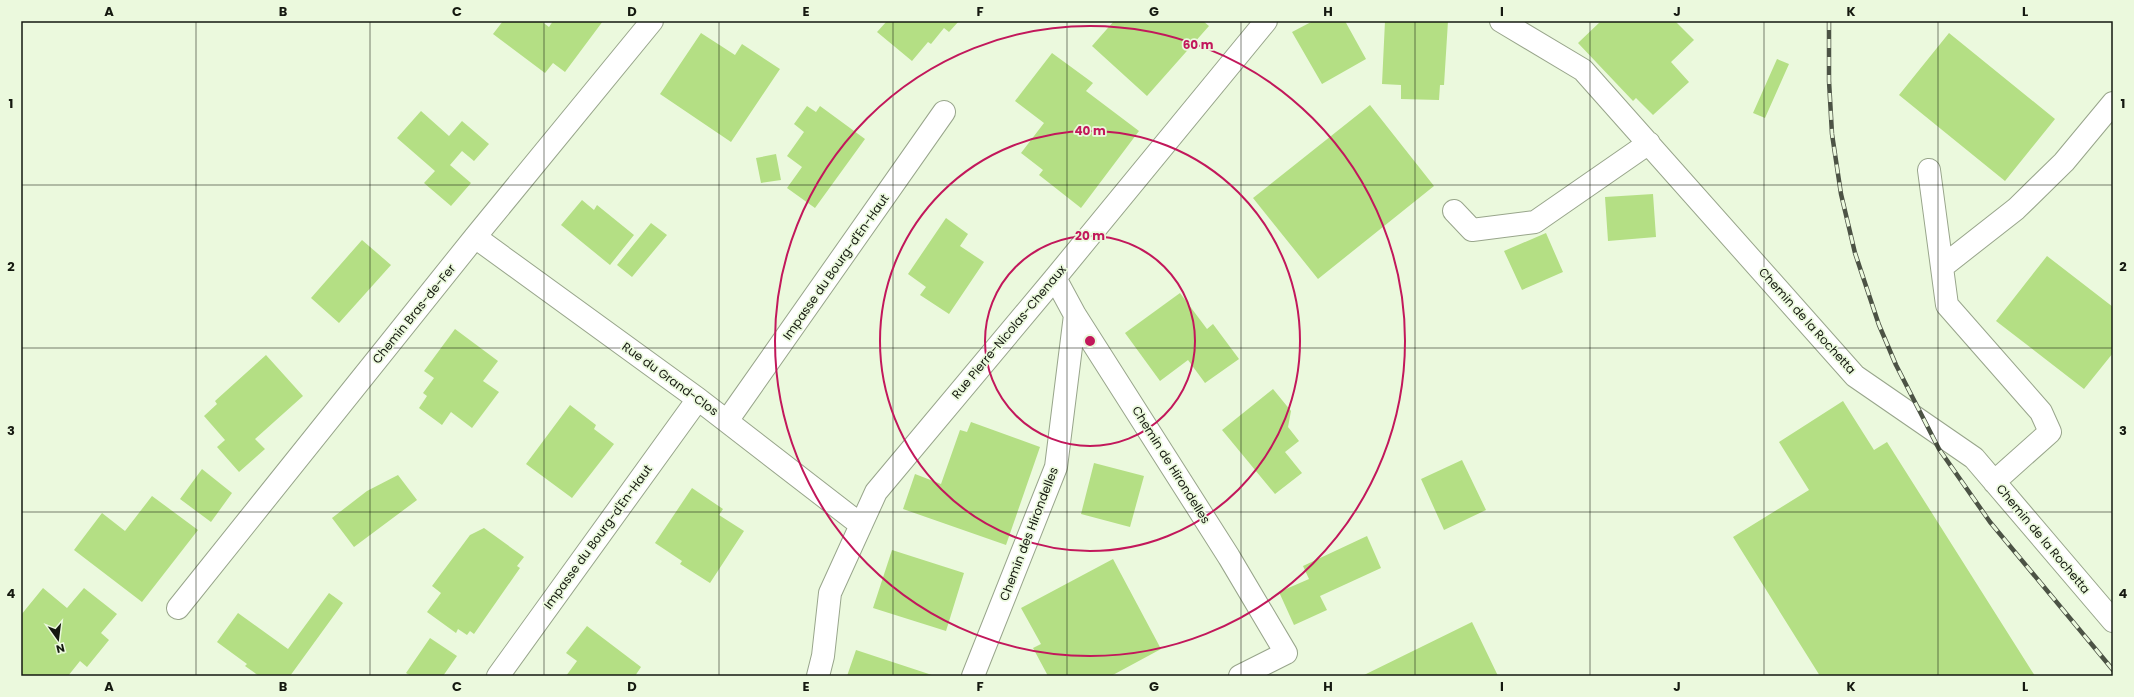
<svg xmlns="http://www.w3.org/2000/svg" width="2134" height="697" viewBox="0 0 2134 697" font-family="Poppins,sans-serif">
  <rect width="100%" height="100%" fill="#ebf9dd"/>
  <!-- building -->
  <path fill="#b4df84" d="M503 21H541L549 27 553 21H603L565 72 553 63 545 73 493 34Z
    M887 21H959L949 32 944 28 931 44 928 42 912 61 877 32Z
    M1114 21H1203L1209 26 1147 96 1092 46Z
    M1313 21H1345L1366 59 1322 84 1292 32Z
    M1385 21H1448L1444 85H1440L1439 100 1401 99V85L1382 84Z
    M1601 21H1675L1694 40 1671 62 1689 82 1653 115 1636 98 1633 101 1578 43Z
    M701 33 735 55 742 44 780 69 731 142 660 94Z
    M1949 33 2055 119 2005 181 1899 95Z
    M1052 53 1093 83 1086 91 1139 131 1081 208 1039 175 1043 170 1021 153 1044 123 1015 101Z
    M1777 59 1789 64 1765 118 1753 113Z
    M1370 105 1434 186 1318 279 1253 198Z
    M807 106 816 112 820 106 865 139 815 208 787 188 802 167 787 156 804 132 794 124Z
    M421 111 449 136 462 121 489 144 474 161 462 151 450 165 471 183 451 206 424 183 435 171 397 138Z
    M776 154 781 180 761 183 756 158Z
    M1653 194 1656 237 1608 241 1605 197Z
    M582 200 594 210 597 205 634 235 610 265 561 225Z
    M946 218 968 234 960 246 984 262 949 314 920 295 926 287 908 274Z
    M651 223 667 235 632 277 617 265Z
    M1546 233 1563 272 1522 290 1504 251Z
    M362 240 391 265 339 323 311 298Z
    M2047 256 2113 307V353L2084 389 1996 321Z
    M1180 293 1207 329 1213 324 1239 359 1205 383 1188 360 1160 381 1125 333Z
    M455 329 498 361 483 381 499 392 472 428 451 412 442 425 419 408 427 396 423 393 434 378 424 371Z
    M266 355 303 396 255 439 265 449 239 472 217 447 225 440 204 416 217 404 215 401Z
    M1273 389 1291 411 1288 427 1299 441 1285 452 1302 473 1275 494 1222 430Z
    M1843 401 1874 450 1887 442 2035 676H1820L1733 537 1809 490 1779 442Z
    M570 405 596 425 594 429 614 444 572 498 526 464Z
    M971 422 1040 447 1006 545 903 509 915 474 941 484 960 430 967 432Z
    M1462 460 1486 510 1444 530 1421 479Z
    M1094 463 1144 476 1130 527 1081 514Z
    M202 469 232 493 211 522 180 499Z
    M398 475 417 500 354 547 332 518 367 491Z
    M692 488 723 509 719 515 744 531 710 583 680 564 682 561 655 543Z
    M152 496 198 530 142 602 74 550 102 513 125 531Z
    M484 528 524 557 517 566 520 568 474 634 470 631 467 635 458 629 456 633 427 612 441 593 432 586 470 535Z
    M1367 536 1381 568 1320 596 1327 610 1294 625 1279 592 1309 579 1303 566Z
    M892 550 964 573 946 631 873 608Z
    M1113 559 1161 649 1111 676H1048L1033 648 1041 644 1021 608Z
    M43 588 67 608 84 588 117 614 101 633 109 640 87 667 80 661 68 676H21V615Z
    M329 593 343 603 290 676H259L245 666 247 664 217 642 238 613 288 649Z
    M1472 622 1498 676H1362Z
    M587 626 641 667 635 676H566L577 661 566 653Z
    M430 638 457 656 443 676H411L406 673Z
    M856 650 935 676H847Z"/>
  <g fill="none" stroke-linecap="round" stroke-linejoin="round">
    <defs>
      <path id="minor" d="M1501 21 1583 70 1855 376 1974 458 2113 621
        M1929 170 1947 305 2041 412 2050 432 1994 482
        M1454 211 1472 230 1535 222 1649 143
        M475 237 698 399 861 525
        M1942 267 2016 209 2064 162 2113 103
        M1055 278 1075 315 1229 557 1286 653 1240 676
        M727 421 944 112
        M178 608 475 237 652 21
        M498 676 698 399
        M818 676 823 656 830 593 876 492 1055 278 1266 21
        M973 676 1056 467 1075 315"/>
    </defs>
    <!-- minor casing -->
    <use href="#minor" stroke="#98a58b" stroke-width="24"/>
    <!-- minor -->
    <use href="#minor" stroke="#fff" stroke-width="22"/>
    <defs>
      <path id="rail" d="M1829 21V81L1832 134 1841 194 1855 253 1879 325 1896 365 1939 449 1990 522 2113 670"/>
    </defs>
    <!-- rail casing -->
    <use href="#rail" stroke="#4c5345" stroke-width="4.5"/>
    <!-- rail -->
    <use href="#rail" stroke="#ebf9dd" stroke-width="3" stroke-dasharray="9" stroke-linecap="butt"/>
  </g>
  <!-- grid -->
  <path fill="none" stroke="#151910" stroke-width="1" stroke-opacity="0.55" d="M196 21V676M370 21V676M544 21V676M719 21V676M893 21V676M1067 21V676M1241 21V676M1415 21V676M1590 21V676M1764 21V676M1938 21V676M21 185H2113M21 348H2113M21 512H2113"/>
  <!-- distance rings -->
  <g fill="none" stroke="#c2185b" stroke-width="2">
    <circle cx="1090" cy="341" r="105"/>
    <circle cx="1090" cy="341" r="210"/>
    <circle cx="1090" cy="341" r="315"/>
  </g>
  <g text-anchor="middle" stroke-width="3.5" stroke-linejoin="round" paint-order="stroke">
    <!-- street labels -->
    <g font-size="12" fill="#151910" stroke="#ebf9dd">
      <text transform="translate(836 267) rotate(-55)" y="4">Impasse du Bourg-d'En-Haut</text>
      <text transform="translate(414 314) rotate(-51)" y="4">Chemin Bras-de-Fer</text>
      <text transform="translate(1807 321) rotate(48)" y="4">Chemin de la Rochetta</text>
      <text transform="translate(1009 332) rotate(-50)" y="4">Rue Pierre-Nicolas-Chenaux</text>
      <text transform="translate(670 379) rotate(36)" y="4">Rue du Grand-Clos</text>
      <text transform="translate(1171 465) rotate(58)" y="4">Chemin de Hirondelles</text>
      <text transform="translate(1029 534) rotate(-69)" y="4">Chemin des Hirondelles</text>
      <text transform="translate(598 537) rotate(-54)" y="4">Impasse du Bourg-d'En-Haut</text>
      <text transform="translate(2043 539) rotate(50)" y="4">Chemin de la Rochetta</text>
    </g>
  </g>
  <circle cx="1090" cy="341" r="6" fill="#c2185b" stroke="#ebf9dd" stroke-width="2"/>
  <g font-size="12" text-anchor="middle" font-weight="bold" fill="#c2185b" stroke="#ebf9dd" stroke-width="3.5" stroke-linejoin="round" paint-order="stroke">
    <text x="1198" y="49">60 m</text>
    <text x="1090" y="135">40 m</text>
    <text x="1090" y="240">20 m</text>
  </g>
  <!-- border -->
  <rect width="2134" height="697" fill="none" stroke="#ebf9dd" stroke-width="44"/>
  <!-- north arrow -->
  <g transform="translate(58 639) rotate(166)" stroke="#ebf9dd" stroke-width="3" paint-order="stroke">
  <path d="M0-3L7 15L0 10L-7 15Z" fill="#151910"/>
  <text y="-6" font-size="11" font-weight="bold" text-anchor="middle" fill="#151910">N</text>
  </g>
  <rect x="22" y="22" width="2090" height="653" fill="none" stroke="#151910" stroke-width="1.5"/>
  <g font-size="13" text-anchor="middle" font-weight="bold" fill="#151910">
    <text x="109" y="16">A</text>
    <text x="283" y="16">B</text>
    <text x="457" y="16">C</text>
    <text x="632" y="16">D</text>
    <text x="806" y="16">E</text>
    <text x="980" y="16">F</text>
    <text x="1154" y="16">G</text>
    <text x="1328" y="16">H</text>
    <text x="1502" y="16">I</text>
    <text x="1677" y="16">J</text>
    <text x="1851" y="16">K</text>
    <text x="2025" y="16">L</text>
    <text x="11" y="108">1</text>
    <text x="2123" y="108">1</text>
    <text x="11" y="271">2</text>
    <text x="2123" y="271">2</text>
    <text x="11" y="435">3</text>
    <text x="2123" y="435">3</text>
    <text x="11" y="598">4</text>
    <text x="2123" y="598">4</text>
    <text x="109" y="691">A</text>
    <text x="283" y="691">B</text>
    <text x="457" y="691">C</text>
    <text x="632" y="691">D</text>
    <text x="806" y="691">E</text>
    <text x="980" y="691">F</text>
    <text x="1154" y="691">G</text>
    <text x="1328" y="691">H</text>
    <text x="1502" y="691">I</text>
    <text x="1677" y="691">J</text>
    <text x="1851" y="691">K</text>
    <text x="2025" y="691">L</text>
  </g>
</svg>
